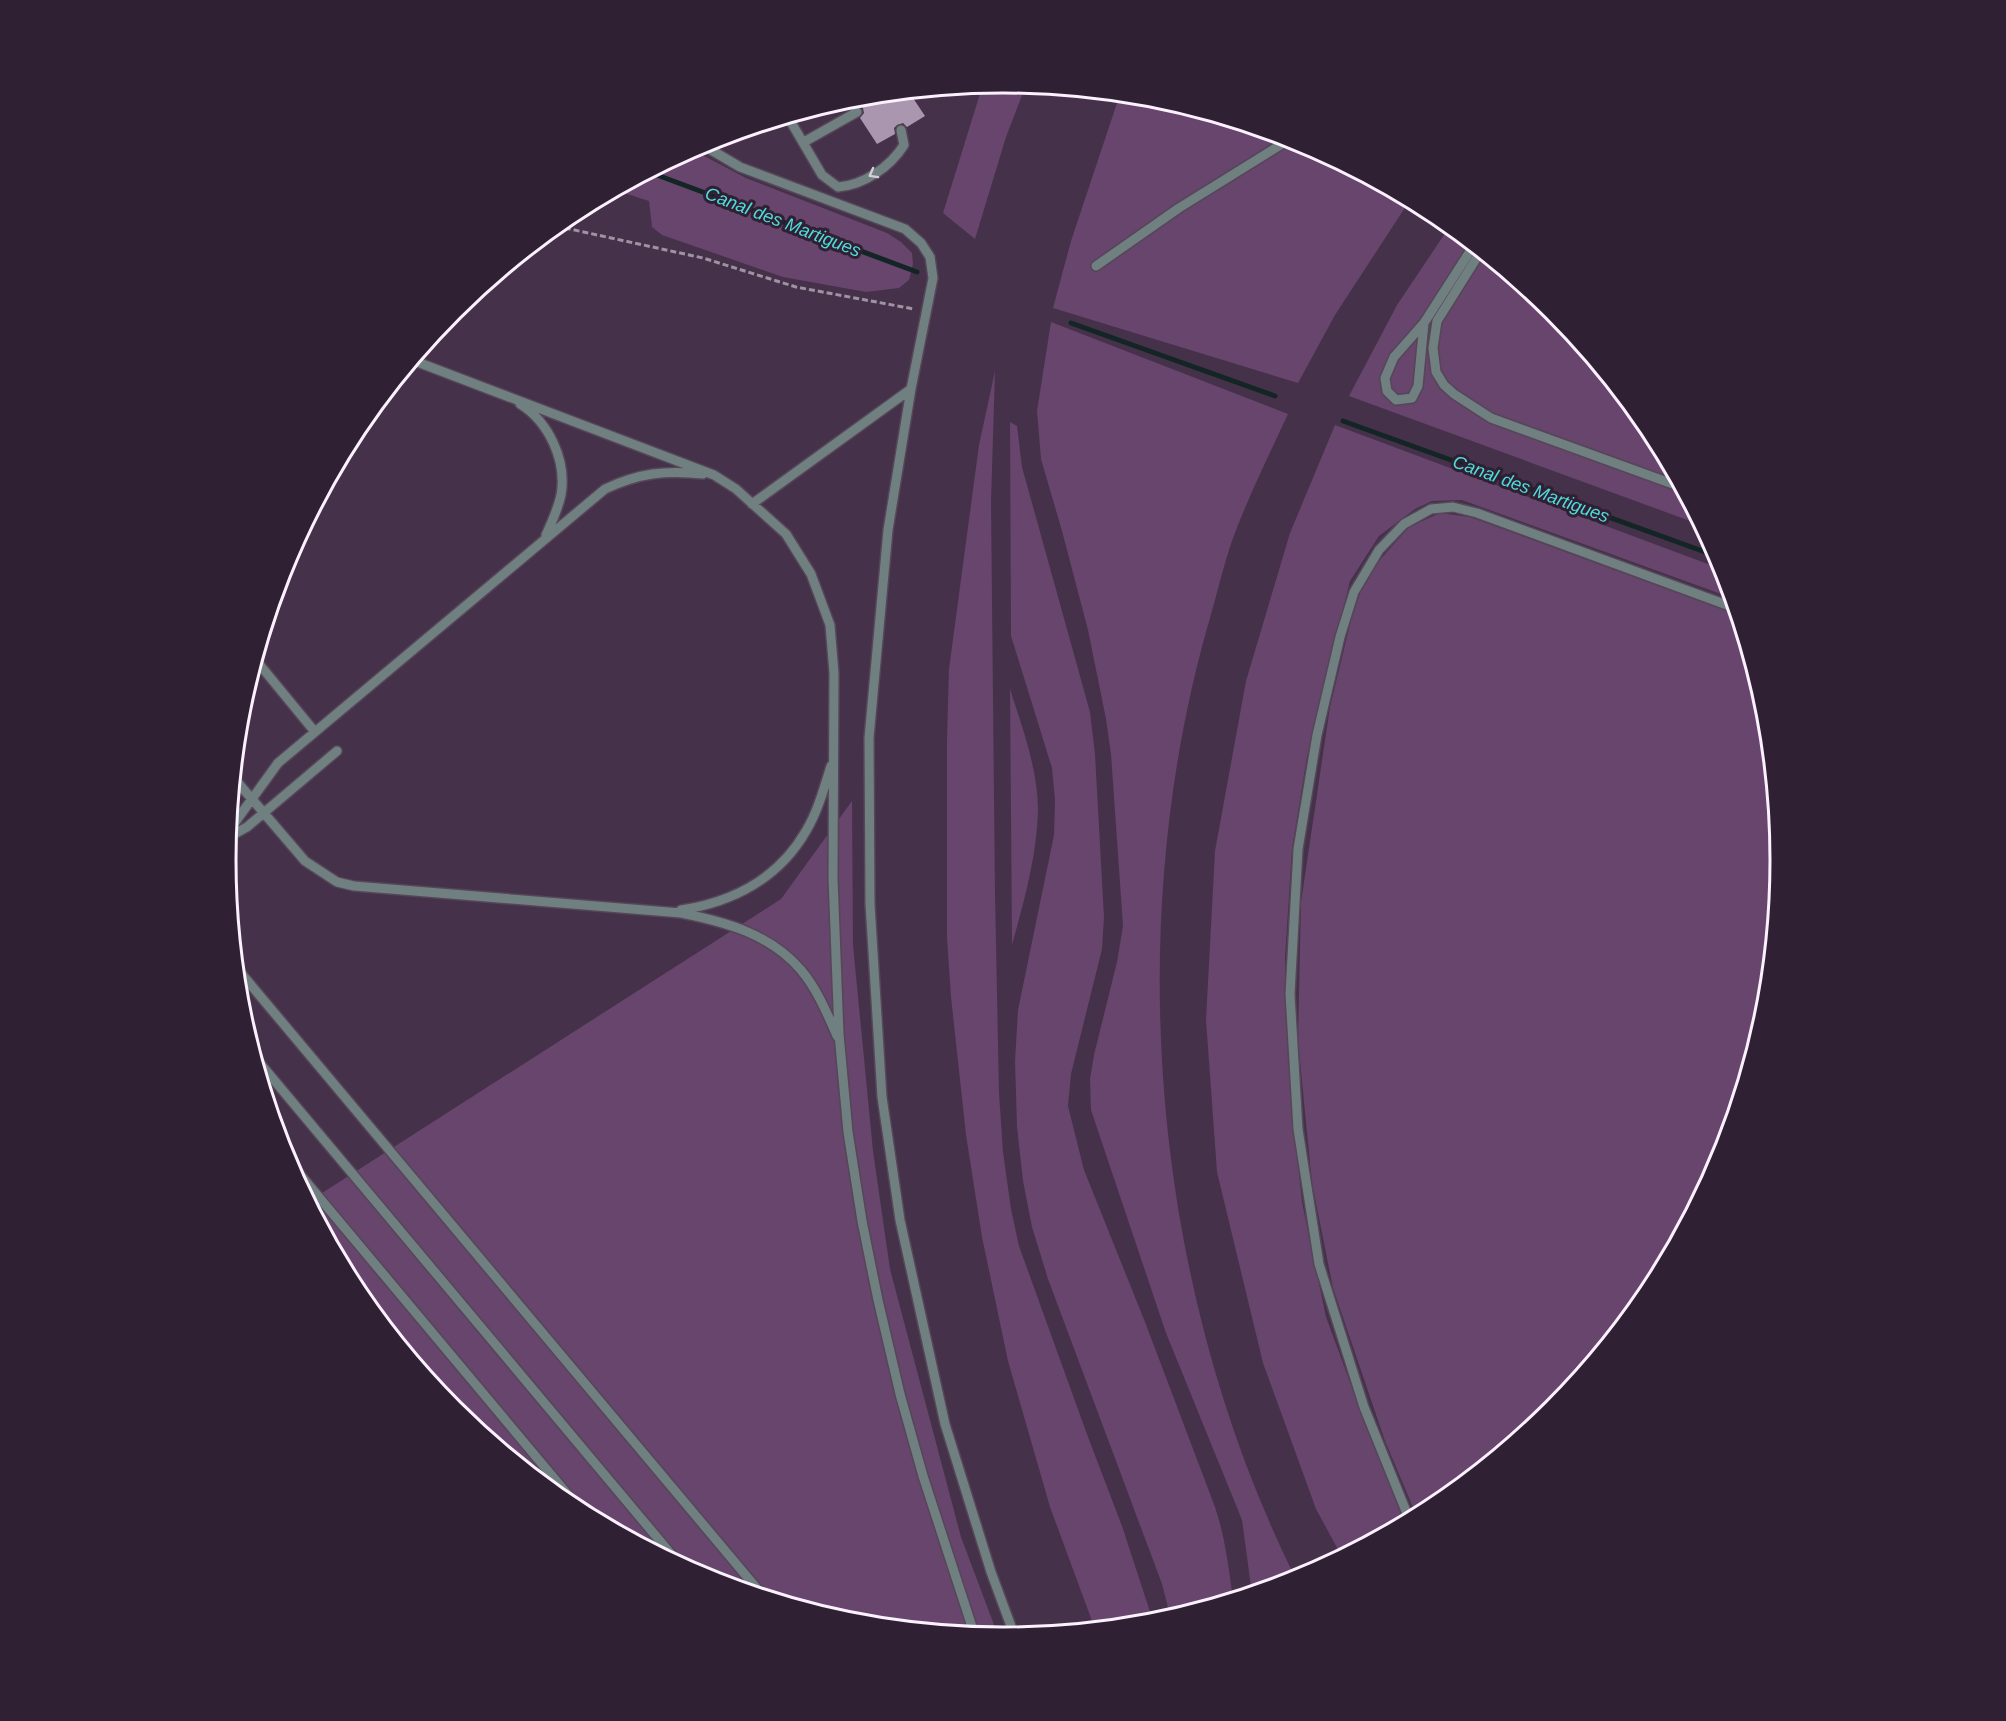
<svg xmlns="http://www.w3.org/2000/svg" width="2006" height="1721" viewBox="0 0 2006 1721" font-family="Arial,sans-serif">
  <rect width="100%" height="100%" fill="#3a2a3d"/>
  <!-- built -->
  <path fill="#46314a" d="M228 860a775 775 0 1 1 1550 0a775 775 0 1 1-1550 0Z"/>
  <!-- green -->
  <path fill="#67456d" d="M1003 83 1026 85 1006 137 975 239 943 213 983 84Z
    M1120 94 1155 98 1301 142 1410 200 1335 315 1298 383 1053 308 1071 241Z
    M691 149 746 178 887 233 901 242 912 253 913 264 909 280 899 288 866 292 783 277 662 235 652 227 649 201 615 190Z
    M1450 226 1553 311 1650 429 1701 525 1349 396 1397 305Z
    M1051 322 1288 414C1271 451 1253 487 1238 525 1226 554 1219 587 1210 618 1120 927 1152 1292 1297 1581L1252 1594 1242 1520 1166 1333 1091 1110 1090 1079 1094 1055 1117 962 1123 926 1111 754 1106 719 1088 630 1062 531 1041 459 1037 411Z
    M995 371 991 502 995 894 999 1093 1003 1152 1011 1209 1019 1246 1088 1437 1122 1526 1154 1624 1095 1629 1050 1507 1008 1361 982 1237 966 1135 951 997 947 938V738L949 669 979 445Z
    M1010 422 1017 426 1022 467 1090 712 1095 754 1104 917 1102 949 1071 1074 1068 1106 1084 1170 1145 1322 1215 1507C1225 1537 1229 1568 1233 1600L1171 1619 1162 1584 1048 1279 1032 1227 1023 1181 1017 1127 1015 1061 1018 1010 1054 835 1055 800 1052 768 1011 636Z
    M1335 425 1724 570 1732 598 1462 500 1432 501 1415 509 1379 536 1350 581 1307 757 1292 849 1285 958 1290 1084 1302 1202 1326 1317 1364 1420 1406 1523 1342 1557 1316 1509 1263 1363 1217 1172 1206 1020 1215 851 1246 681 1290 533Z
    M1440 513 1470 517 1738 615 1766 709 1781 861 1766 1013 1722 1159 1650 1293 1553 1411 1435 1508 1417 1517 1385 1441 1333 1288 1312 1183 1298 1041 1301 902 1330 707 1351 620 1361 590 1377 563 1409 527Z
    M1010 689C1022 727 1038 769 1038 810 1037 856 1024 901 1012 945Z
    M852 801 853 945 873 1151 890 1269 961 1537 999 1638 851 1623 705 1579 570 1507 453 1410 356 1292 308 1202 781 899Z"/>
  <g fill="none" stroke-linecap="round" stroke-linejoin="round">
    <!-- stream -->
    <path stroke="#132525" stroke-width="5" d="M649 172 917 272
      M1071 323 1275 396
      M1343 421 1719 557"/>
  </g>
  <!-- building -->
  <path fill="#aa96ae" d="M909 92 925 116 907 127 903 123 897 125 894 128 895 134 877 144 860 118 864 113 863 108 858 105 853 106 848 98Z"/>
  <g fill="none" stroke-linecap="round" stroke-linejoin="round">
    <defs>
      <path id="lane" d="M788 117 822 175 838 187C864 185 890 167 904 145L901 130
        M804 142 857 112
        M701 144 740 167 905 229 921 243 930 257 933 278 911 389 888 530 869 738 870 904 882 1097 900 1220 945 1424 991 1572 1015 1637
        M1481 251 1437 321 1433 348 1436 372 1444 385 1454 394 1491 418 1681 487
        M1096 266 1179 208 1290 139
        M1424 323 1418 386 1412 398 1396 400 1387 391 1385 378 1394 357 1424 323 1474 245
        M412 360 714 475 736 489 786 534 811 574 830 625 834 673 833 878 839 1034 848 1132 862 1221 878 1300 900 1394 923 1476 975 1636
        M520 404C549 422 567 461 561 495 558 509 552 522 546 535
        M752 504 911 389
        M255 659 315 732
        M233 777 305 861 337 882 354 886 681 913C726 922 770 934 801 970 817 989 827 1013 837 1036
        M228 832 278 763 605 489C639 473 665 470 703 474
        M227 838 247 827 337 751
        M681 910C733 902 779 878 806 831 818 811 824 788 831 766
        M235 966 764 1597
        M253 1055 681 1566
        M282 1153 584 1514
        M1410 1521 1364 1407 1319 1264 1298 1129 1290 994 1298 849 1317 735 1340 637 1354 592 1379 550 1404 524 1431 509 1453 507 1477 513 1735 608"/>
    </defs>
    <!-- lane casing -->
    <use href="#lane" stroke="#554658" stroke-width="12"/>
    <!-- path -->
    <path stroke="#9f92a2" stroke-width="3" stroke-dasharray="6 3" stroke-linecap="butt" d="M556 226 703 258 796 287 914 309"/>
    <!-- lane -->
    <use href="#lane" stroke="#707f7f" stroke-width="9"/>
  </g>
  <!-- one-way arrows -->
  <defs><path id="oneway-chevron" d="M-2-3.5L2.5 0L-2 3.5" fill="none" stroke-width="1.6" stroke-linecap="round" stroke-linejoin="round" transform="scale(1.5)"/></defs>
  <use stroke="#d2cfd8" href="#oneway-chevron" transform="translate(873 174) rotate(151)"/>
  <g text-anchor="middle" stroke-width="6" stroke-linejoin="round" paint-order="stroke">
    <!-- water labels -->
    <g font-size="18" font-style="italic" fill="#4edddc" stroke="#302033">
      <text transform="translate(783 222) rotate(21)" y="6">Canal des Martigues</text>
      <text transform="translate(1531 489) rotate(20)" y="6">Canal des Martigues</text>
    </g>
  </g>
  <!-- crop -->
  <path d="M0 0H2006V1721H0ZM236 860a767 767 0 1 1 1534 0a767 767 0 1 1-1534 0Z" fill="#302033" fill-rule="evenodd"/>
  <path fill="none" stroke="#fcf1fe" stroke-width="3" d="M236 860a767 767 0 1 1 1534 0a767 767 0 1 1-1534 0Z"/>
</svg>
